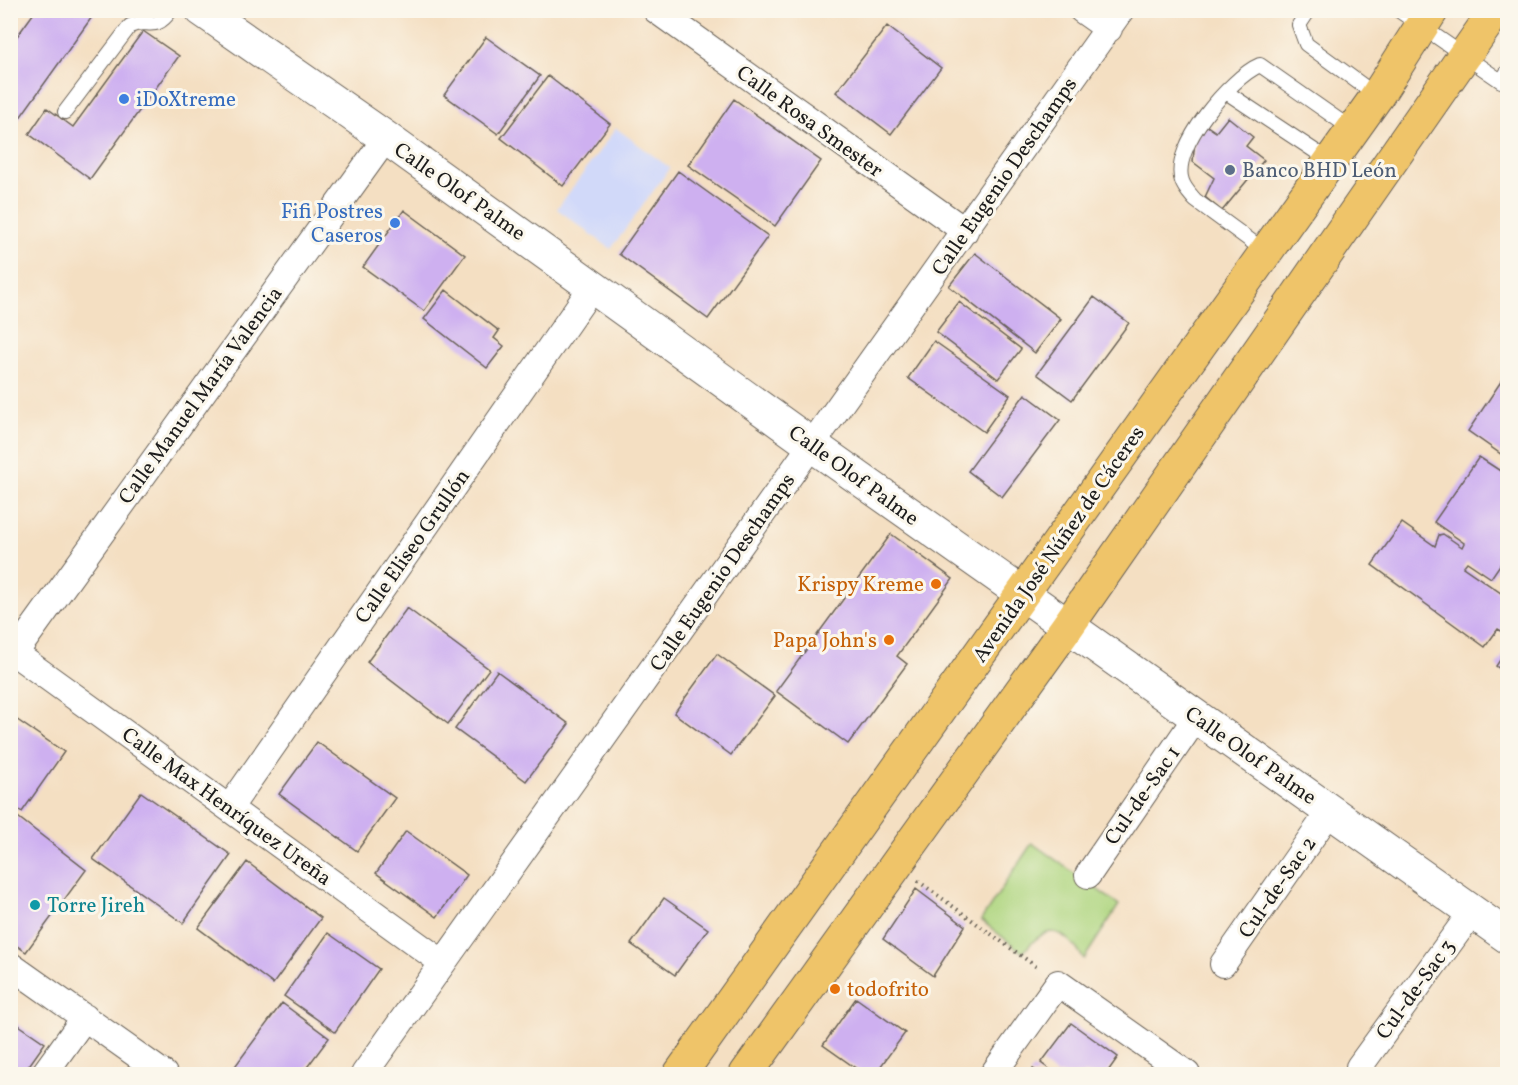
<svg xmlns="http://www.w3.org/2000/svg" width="1518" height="1085" viewBox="0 0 1518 1085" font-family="Vollkorn,serif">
  <rect width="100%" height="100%" fill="#fbf7ec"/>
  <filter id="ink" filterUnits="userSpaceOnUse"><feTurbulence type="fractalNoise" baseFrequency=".0167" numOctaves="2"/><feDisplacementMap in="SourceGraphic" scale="12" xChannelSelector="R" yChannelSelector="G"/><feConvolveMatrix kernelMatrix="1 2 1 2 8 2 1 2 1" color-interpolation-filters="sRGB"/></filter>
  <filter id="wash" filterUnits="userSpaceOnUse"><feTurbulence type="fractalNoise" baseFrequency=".008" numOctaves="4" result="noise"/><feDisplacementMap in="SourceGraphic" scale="24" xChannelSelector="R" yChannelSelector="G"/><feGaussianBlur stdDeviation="1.35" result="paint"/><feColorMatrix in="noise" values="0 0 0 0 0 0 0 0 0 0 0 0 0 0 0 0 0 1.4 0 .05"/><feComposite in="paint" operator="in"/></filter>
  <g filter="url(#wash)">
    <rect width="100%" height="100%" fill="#f4dfc2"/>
    <!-- built -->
    <path fill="#d1d9f9" d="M616 128 670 168 611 249 557 209Z"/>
    <!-- green -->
    <path fill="#aed57f" stroke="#65784e" stroke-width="1.5" d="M1032 843 1119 905 1084 959C1063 928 1047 921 1023 953L981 920Z"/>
    <g id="blocks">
      <!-- building -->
      <path fill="#ceb0f0" d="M36 10H97L14 126 10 123V46Z
        M887 26 941 68 891 134 836 92Z
        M143 31 179 56 90 179 29 134 47 108 73 127Z
        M486 37 540 76 498 134 444 95Z
        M548 76 610 124 563 186 501 138Z
        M734 99 821 161 775 226 688 165Z
        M1228 117 1253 137 1246 146 1264 160 1222 211 1205 197 1214 178 1193 162 1195 139 1207 126 1216 132Z
        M678 171 768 236 708 319 619 254Z
        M404 210 465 255 424 311 363 267Z
        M975 253 1061 319 1035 353 949 286Z
        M446 290 499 331 494 338 504 346 487 368 424 319Z
        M1094 297 1129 323 1072 400 1037 374Z
        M959 302 1021 349 998 379 936 332Z
        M934 341 1010 395 984 432 908 378Z
        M1506 374 1508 376V459L1468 431Z
        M1025 394 1060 420 1002 497 968 471Z
        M1479 457 1508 476V553L1491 578 1467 562 1463 567 1508 598V635L1498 629 1485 647 1372 565 1402 523 1435 546 1439 535 1443 534 1462 547 1464 543 1434 522Z
        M891 534 953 579 897 656 907 664 848 744 776 691Z
        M407 608 489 669 448 724 367 662Z
        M1508 648V675L1496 666Z
        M717 654 775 696 731 755 674 713Z
        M497 671 569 724 526 781 455 729Z
        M10 715 64 752 22 812 10 803Z
        M317 742 395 798 357 851 279 794Z
        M141 792 231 855 183 923 93 859Z
        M14 814 86 870 26 952 10 941V818Z
        M406 831 467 875 437 917 376 873Z
        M247 862 321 918 273 984 198 928Z
        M916 889 965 926 933 976 883 939Z
        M664 898 708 929 675 975 631 944Z
        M328 933 379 969 335 1032 284 996Z
        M856 998 905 1033 875 1074H864L823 1045Z
        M282 1003 329 1038 302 1074H240L233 1069Z
        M10 1019 45 1043 23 1074H10Z
        M1071 1023 1118 1057 1106 1074H1056L1041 1063Z
        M1033 1069 1041 1074H1029Z"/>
    </g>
  </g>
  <g filter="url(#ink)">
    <use href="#blocks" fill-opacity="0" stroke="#686056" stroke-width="1.5"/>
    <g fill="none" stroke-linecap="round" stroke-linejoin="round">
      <defs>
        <path id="service" d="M1309 10 1299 25 1306 44 1377 96
          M1398 10 1501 81 1508 71
          M1226 92 1330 161
          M65 112 130 26C148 17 154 34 171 10
          M1266 252 1195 200C1190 194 1184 188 1182 181 1170 148 1231 77 1260 65L1353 130"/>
        <path id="minor" d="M656 10 965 231
          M1082 10 1109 29
          M10 650 443 963
          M15 653 386 138
          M230 807 593 286
          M1088 875 1197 716
          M1223 964 1330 811
          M10 965 164 1074
          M1359 1067 1472 912
          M44 1074 85 1017
          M364 1074 1121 10
          M993 1074 1058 983 1187 1074"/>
        <path id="tertiary" d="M202 10 386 138 812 445 1508 937"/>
        <path id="primary" d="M680 1074 1377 96 1432 10
          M746 1074 1067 627 1496 10"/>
      </defs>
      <!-- service casing -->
      <use href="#service" stroke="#686056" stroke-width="16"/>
      <!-- minor casing -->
      <use href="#minor" stroke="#686056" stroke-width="28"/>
      <!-- tertiary casing -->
      <use href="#tertiary" stroke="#686056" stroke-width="35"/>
      <!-- primary casing -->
      <use href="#primary" stroke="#686056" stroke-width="35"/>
      <!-- path -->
      <path stroke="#686056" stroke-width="4" stroke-dasharray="1.5 4.5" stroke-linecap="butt" d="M918 881 1038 968"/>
      <!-- service -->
      <use href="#service" stroke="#fff" stroke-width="14"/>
      <!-- minor -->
      <use href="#minor" stroke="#fff" stroke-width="26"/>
      <!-- tertiary -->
      <use href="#tertiary" stroke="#fff" stroke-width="33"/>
      <!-- primary -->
      <use href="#primary" stroke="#efc469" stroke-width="33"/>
    </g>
  </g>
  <!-- markers -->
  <g fill="#3f7fe0" stroke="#fbf7ec" stroke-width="2">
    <circle cx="124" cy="99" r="6"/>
    <circle cx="395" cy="223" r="6"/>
  </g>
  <circle fill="#5c6f8a" stroke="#fbf7ec" stroke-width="2" cx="1230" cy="170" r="6"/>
  <g fill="#e8710a" stroke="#fbf7ec" stroke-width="2">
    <circle cx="936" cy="584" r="6"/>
    <circle cx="889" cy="640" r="6"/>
    <circle cx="835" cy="989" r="6"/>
  </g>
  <circle fill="#0f9aa8" stroke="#fbf7ec" stroke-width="2" cx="35" cy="905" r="6"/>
  <g text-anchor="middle" stroke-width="6" stroke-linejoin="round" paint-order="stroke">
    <!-- shop labels -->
    <g font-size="21" fill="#366cbe" stroke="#fbf7ec" text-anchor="start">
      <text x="136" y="106">iDoXtreme</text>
      <text x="383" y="218" text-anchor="end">Fifi Postres<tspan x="383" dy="24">Caseros</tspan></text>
    </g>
    <!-- street labels -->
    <g font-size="21" fill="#1c1c1c" stroke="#fbf7ec">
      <text transform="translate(810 121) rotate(36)" y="7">Calle Rosa Smester</text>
      <text transform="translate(1004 176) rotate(-55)" y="7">Calle Eugenio Deschamps</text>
      <text transform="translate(460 191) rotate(35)" y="7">Calle Olof Palme</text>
      <text transform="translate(200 395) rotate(-54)" y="7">Calle Manuel María Valencia</text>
      <text transform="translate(854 475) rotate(36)" y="7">Calle Olof Palme</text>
      <text transform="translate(1058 544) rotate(-55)" y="7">Avenida José Núñez de Cáceres</text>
      <text transform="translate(412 546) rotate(-55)" y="7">Calle Eliseo Grullón</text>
      <text transform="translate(722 572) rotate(-55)" y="7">Calle Eugenio Deschamps</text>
      <text transform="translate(1251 755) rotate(35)" y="7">Calle Olof Palme</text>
      <text transform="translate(1142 795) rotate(-55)" y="7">Cul-de-Sac 1</text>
      <text transform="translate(227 806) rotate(36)" y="7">Calle Max Henríquez Ureña</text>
      <text transform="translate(1277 887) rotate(-55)" y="7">Cul-de-Sac 2</text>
      <text transform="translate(1415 989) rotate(-54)" y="7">Cul-de-Sac 3</text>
    </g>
    <!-- service labels -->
    <g font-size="21" fill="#4e5e75" stroke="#fbf7ec" text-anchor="start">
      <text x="1242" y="177">Banco BHD León</text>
    </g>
    <!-- food labels -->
    <g font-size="21" fill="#c56008" stroke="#fbf7ec" text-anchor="end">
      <text x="924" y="591">Krispy Kreme</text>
      <text x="877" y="647">Papa John's</text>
      <text x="847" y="996" text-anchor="start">todofrito</text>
    </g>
    <!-- culture labels -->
    <g font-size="21" fill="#0d838f" stroke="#fbf7ec" text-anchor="start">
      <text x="47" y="912">Torre Jireh</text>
    </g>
  </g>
  <!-- margin -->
  <rect width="1518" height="1085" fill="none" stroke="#fbf7ec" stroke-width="36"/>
</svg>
